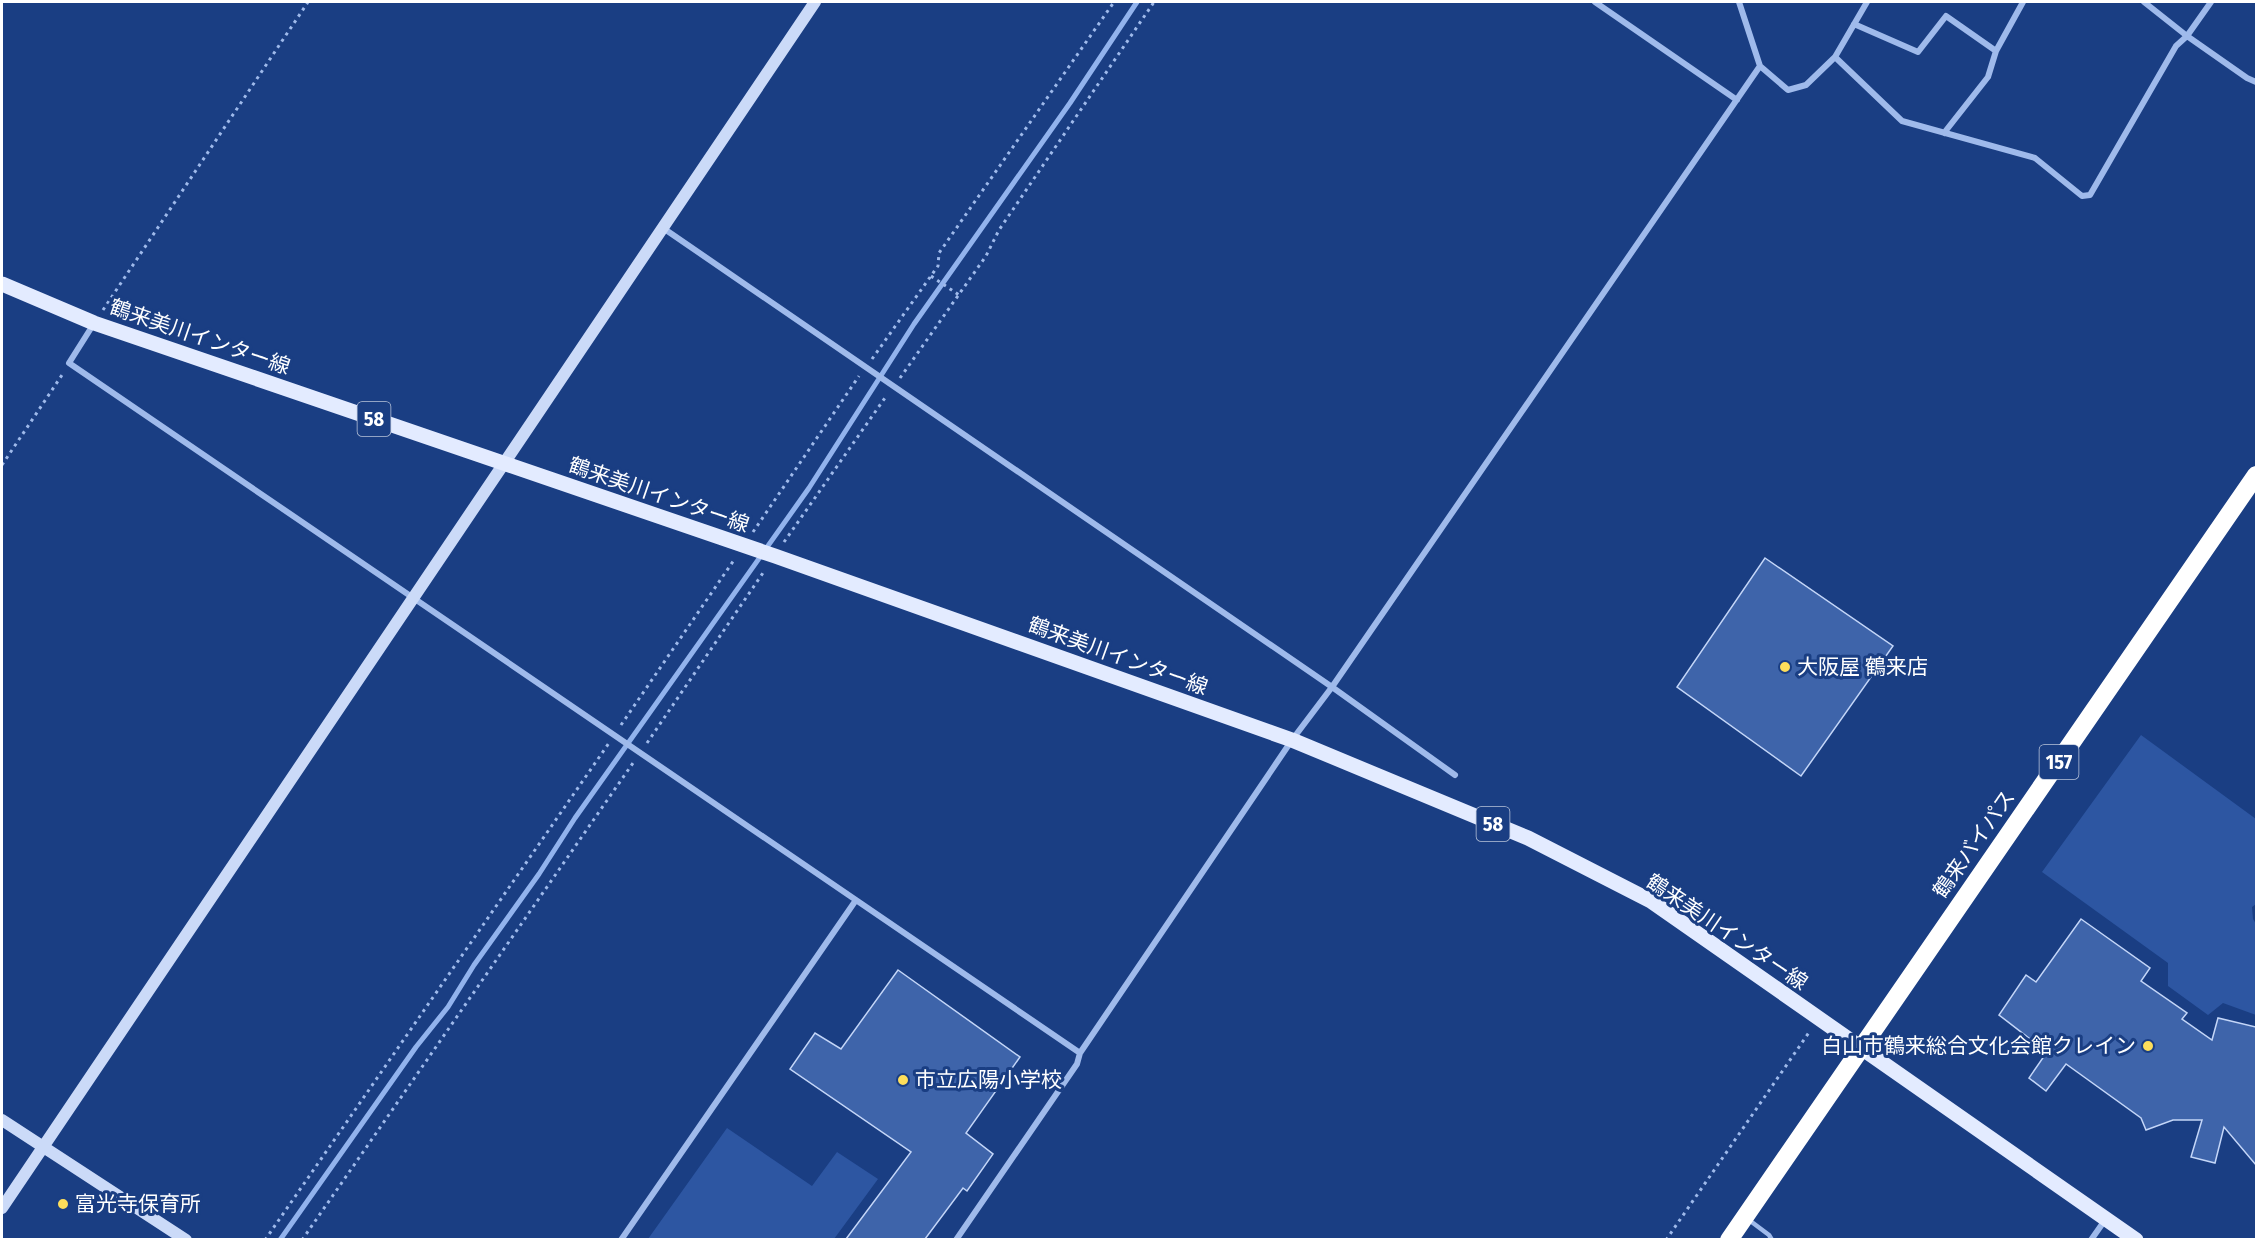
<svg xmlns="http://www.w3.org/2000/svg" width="2258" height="1241" viewBox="0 0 2258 1241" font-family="'Fira Sans Condensed','Noto Sans JP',sans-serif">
  <rect width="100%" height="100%" fill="#1a3e83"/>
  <!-- green -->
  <path fill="#2d56a2" d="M2141 735 2256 819V904L2252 907 2253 919 2256 924V1015L2223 1003 2208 1015 2168 986V963L2042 872Z
    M727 1128 812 1186 837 1152 878 1179 834 1239H648Z"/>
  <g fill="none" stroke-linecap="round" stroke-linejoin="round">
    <!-- stream -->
    <path stroke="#92b3ed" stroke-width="5" d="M280 1240 416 1047 448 1007 474 965 539 874 575 818 809 488 914 324 1070 103 1137 2"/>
  </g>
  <!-- building -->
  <path fill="#3e64aa" stroke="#c4d6f8" stroke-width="1.5" d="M1765 558 1893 646 1801 776 1677 687Z
    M2081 919 2150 968 2141 981 2187 1013 2182 1019 2212 1040 2218 1018 2256 1027V1165L2224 1127 2215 1163 2191 1157 2202 1120H2173L2146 1130 2141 1118 2066 1064 2046 1091 2029 1078 2047 1052 1999 1015 2026 975 2036 982Z
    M898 970 1020 1057 966 1133 993 1154 967 1191 963 1188 925 1239H846L911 1152 790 1069 815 1033 841 1049Z"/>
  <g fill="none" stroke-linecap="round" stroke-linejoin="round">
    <!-- path -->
    <path stroke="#9fbaeb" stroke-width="3" stroke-dasharray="3 4.5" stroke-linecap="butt" d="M931 276 959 295
      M103 310 308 2
      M872 359 938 266 939 253 1114 2
      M900 378 986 256 999 230 1154 2
      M2 465 64 372
      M753 532 859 376
      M784 542 887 395
      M621 725 734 560
      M647 743 765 570
      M265 1240 609 743
      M302 1240 633 763
      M1666 1240 1810 1031"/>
    <!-- lane -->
    <path stroke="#9fbaeb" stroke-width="4.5" d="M1749 1220 1769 1235 1772 1240"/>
    <!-- street -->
    <path stroke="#9fbaeb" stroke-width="6" d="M1595 2 1737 100
      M2144 2 2187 36 2247 78 2256 82
      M1854 24 1918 52 1946 16 1996 51
      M1835 57 1902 121 2035 158 2082 196 2090 195 2176 46 2187 36 2211 2
      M1760 66 1788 90 1806 85 1835 57 1867 2
      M1944 133 1988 77 1996 51 2023 2
      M663 228 1332 687 1455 775
      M93 325 69 363 1080 1053
      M621 1240 856 900
      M956 1240 1077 1064 1080 1053 1292 740 1332 687 1760 66 1739 2
      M2091 1240 2105 1220"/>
    <!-- secondary -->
    <path stroke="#cbdaf8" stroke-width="12" d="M2 1120 186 1240
      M2 1208 815 2"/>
    <!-- primary -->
    <path stroke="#e3ebff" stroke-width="15" d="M2 284 94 323 775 556 1292 740 1528 838 1651 901 2136 1240"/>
    <!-- highway -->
    <path stroke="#fff" stroke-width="18" d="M1729 1240 2256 475"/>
  </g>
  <!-- markers -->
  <g fill="#fdde5b" stroke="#1a3e83" stroke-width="2">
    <circle cx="1785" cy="667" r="6"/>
    <circle cx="2148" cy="1046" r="6"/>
    <circle cx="903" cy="1080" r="6"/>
    <circle cx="63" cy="1204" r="6"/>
  </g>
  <g text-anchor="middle" stroke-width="6" stroke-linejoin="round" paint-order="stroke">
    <!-- shield labels -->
    <g fill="#1a3e83" stroke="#bac5da" stroke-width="1.5">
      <rect x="357.5" y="402" width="33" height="34" rx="4.5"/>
      <rect x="2039.5" y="745" width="39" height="34" rx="4.5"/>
      <rect x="1476.5" y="807" width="33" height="34" rx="4.5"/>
    </g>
    <g font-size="20" font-weight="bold" fill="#fff">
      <text x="374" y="426">58</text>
      <text x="2059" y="769">157</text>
      <text x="1493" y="831">58</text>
    </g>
    <!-- street labels -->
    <g font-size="21" fill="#fff" stroke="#1a3e83">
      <text transform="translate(200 337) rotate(19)" y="7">鶴来美川インター線</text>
      <text transform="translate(659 495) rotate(19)" y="7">鶴来美川インター線</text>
      <text transform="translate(1118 656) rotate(20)" y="7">鶴来美川インター線</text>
      <text transform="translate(1974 844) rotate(-55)" y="7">鶴来バイパス</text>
      <text transform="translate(1727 932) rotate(34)" y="7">鶴来美川インター線</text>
    </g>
    <!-- poi labels -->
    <g font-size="21" fill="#fff" stroke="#1a3e83" text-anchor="start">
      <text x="1797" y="674">大阪屋 鶴来店</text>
      <text x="2136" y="1053" text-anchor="end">白山市鶴来総合文化会館クレイン</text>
      <text x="915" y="1087">市立広陽小学校</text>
      <text x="75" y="1211">富光寺保育所</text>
    </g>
  </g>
  <!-- border -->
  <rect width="2258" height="1241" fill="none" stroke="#ffffff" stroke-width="6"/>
</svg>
